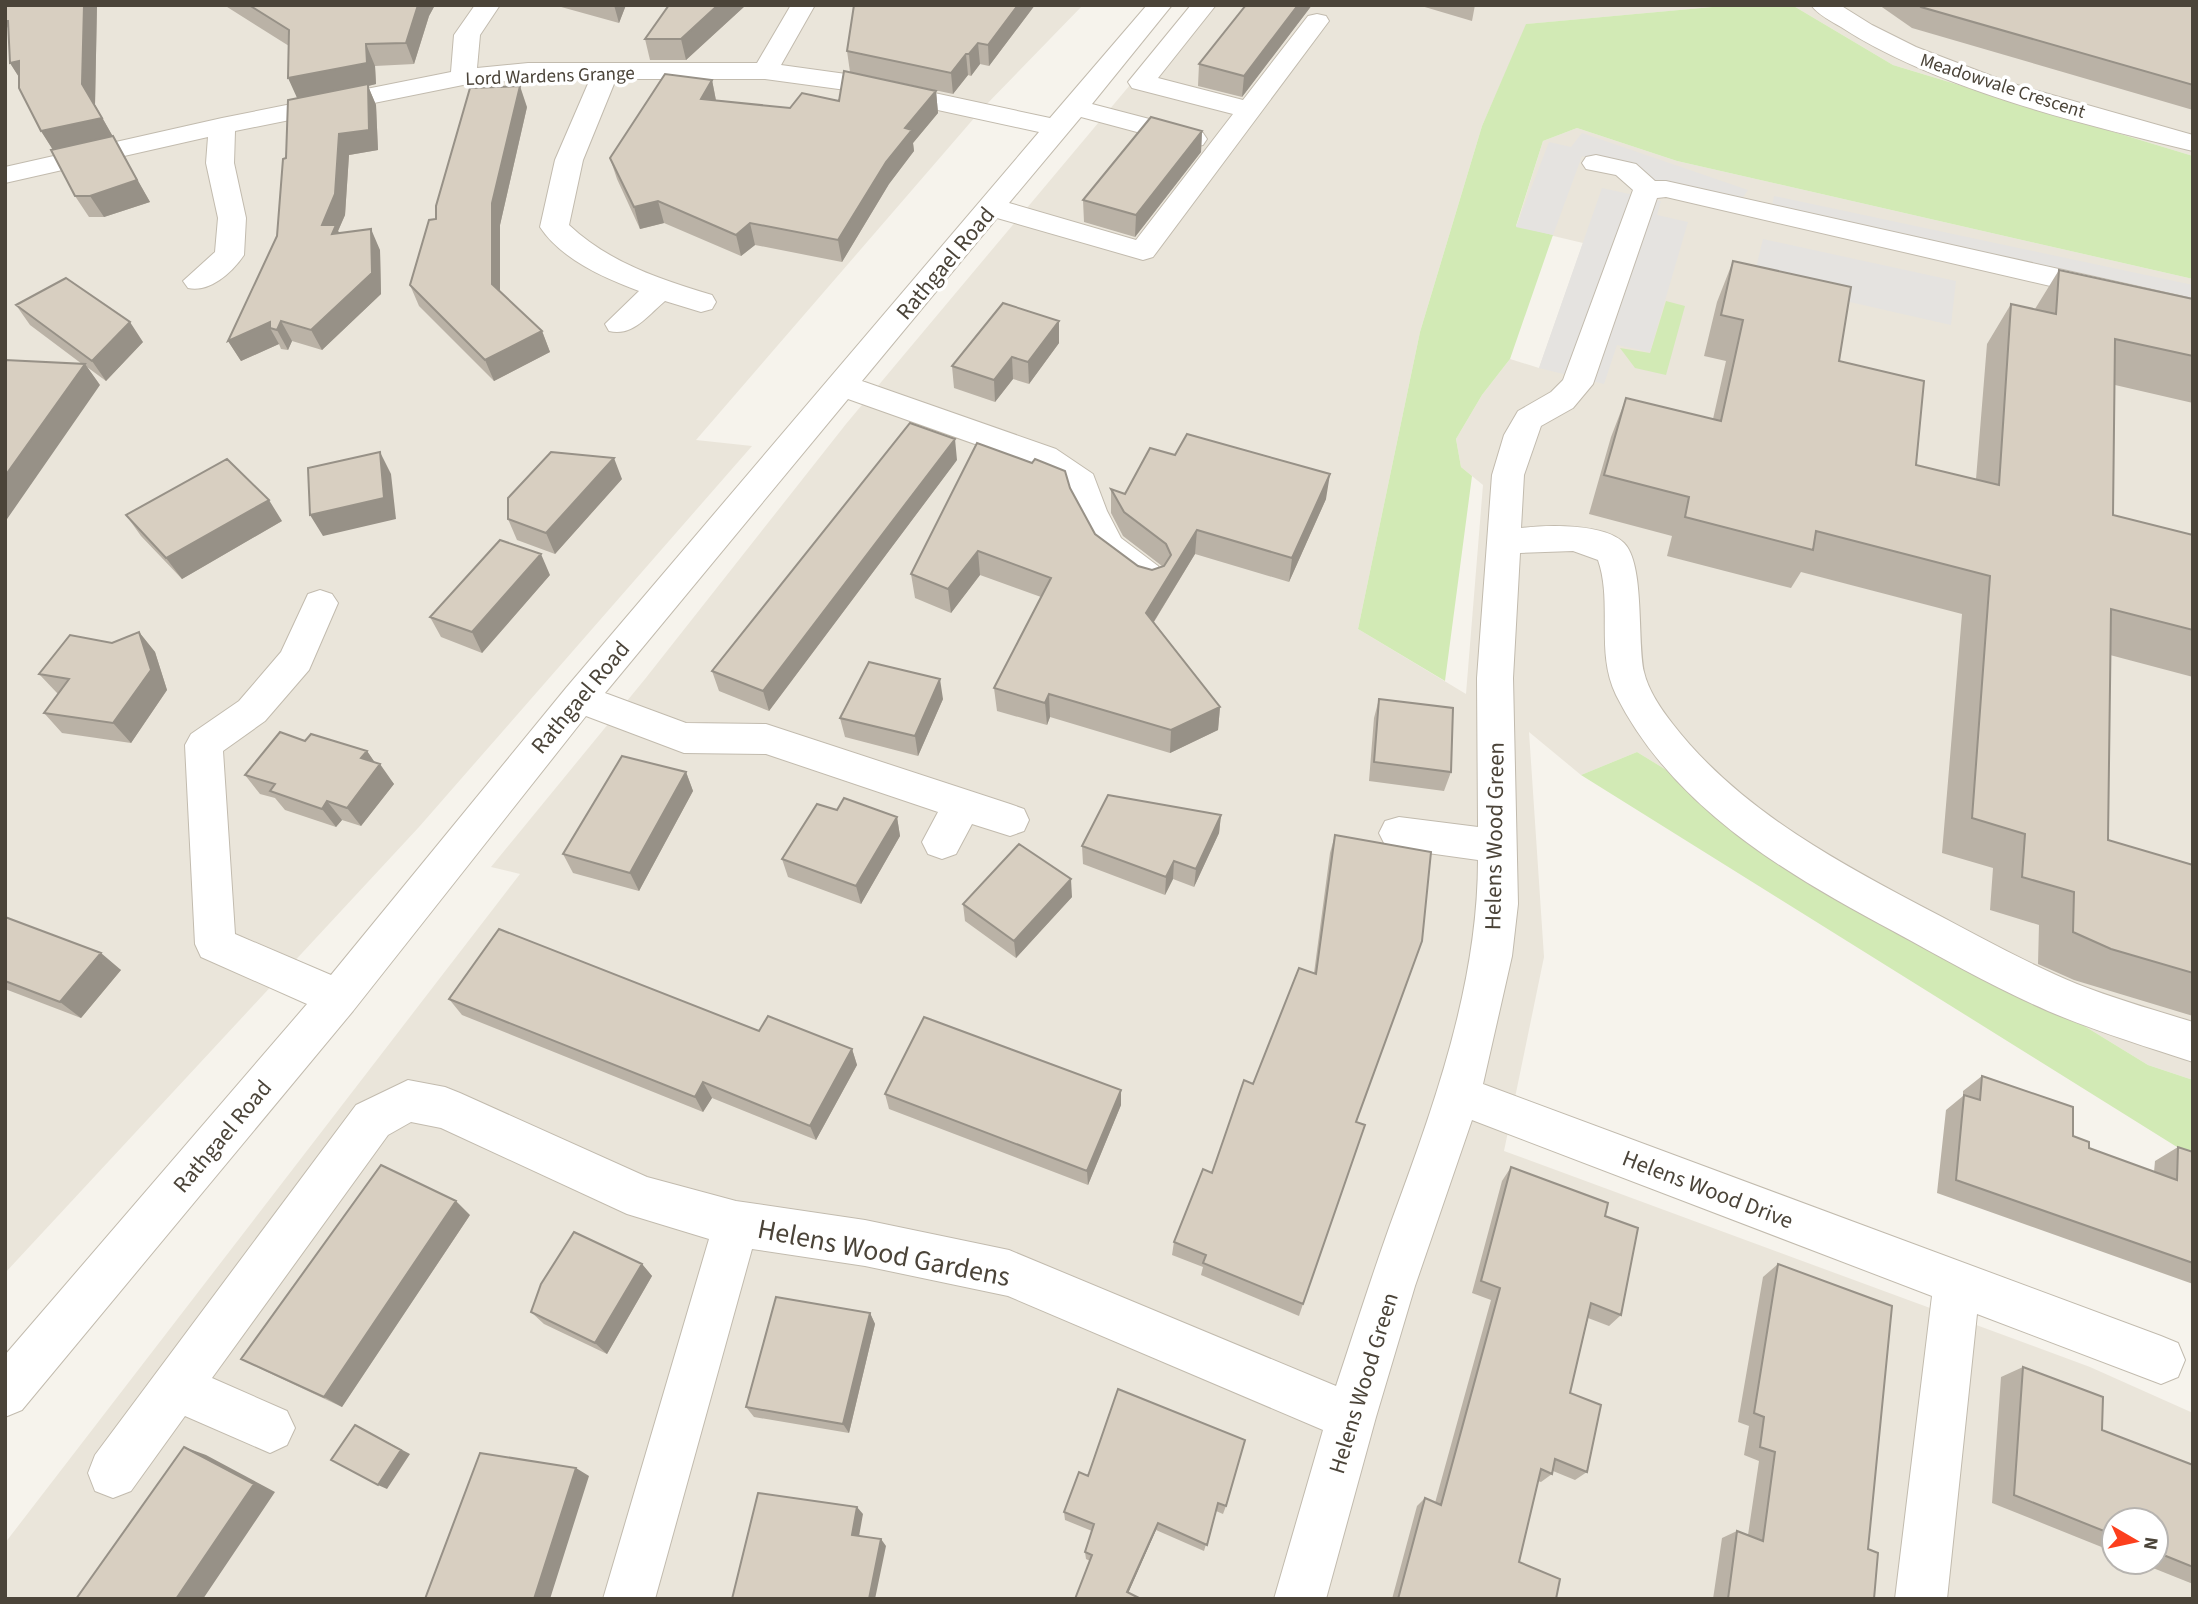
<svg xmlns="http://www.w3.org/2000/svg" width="2198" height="1604" viewBox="0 0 2198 1604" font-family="'Source Sans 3',sans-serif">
  <rect width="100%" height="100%" fill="#f6f3ec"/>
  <!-- residential -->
  <path fill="#eae5da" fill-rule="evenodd" d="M5 5H1083L982 109 696 440 752 446 419 827 5 1273Z
    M1197 5H1734L1527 24 1482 126 1420 332 1358 629 1466 694 1483 485 1461 467 1456 439 1482 395 1510 359 1539 368 1583 243 1516 227 1543 141 1577 128 1677 161 2193 279V1080L2148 1065 1637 752 1581 775 1529 732 1544 957 1504 1151 2090 1367 2193 1413V1599H5V1543L520 874 491 867 645 679 846 424ZM2114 1520H2156V1562H2114Z
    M1792 5H2193V156L1893 65Z"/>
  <!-- green -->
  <path fill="#d2eab5" d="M1734 5H1792L1893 65 2193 156V279L1677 161 1577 128 1543 141 1516 226 1553 235 1510 359 1482 395 1456 439 1461 467 1472 476 1445 681 1358 629 1420 332 1482 126 1526 24Z
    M1666 301 1685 306 1666 375 1635 368 1620 348 1650 353Z
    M1637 752 2148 1065 2193 1080V1157L1581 775Z"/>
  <!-- parking -->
  <path fill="#e5e3e0" d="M1582 133 1748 190 1735 209 1582 156 1553 235 1516 227 1549 142 1571 147Z
    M1602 188 1661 201 1657 215 1688 222 1650 352 1617 345 1604 384 1539 368Z
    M1774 196 2193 285V308L1770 216Z
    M1763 239 1956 281 1951 325 1753 280Z"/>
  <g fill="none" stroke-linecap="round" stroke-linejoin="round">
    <defs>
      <path id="minor" d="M475 5H500L480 35 477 68 528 63H757L791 5H815L781 65 846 74 1050 118 1147 5H1172L1092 104 1203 133 1207 139 1203 145 1193 147 1081 117 1009 203 1136 240 1233 114 1132 88 1128 82 1191 5H1216L1158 78 1243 100 1308 16 1317 14 1326 16 1329 21 1153 257 1143 260 997 218 862 381 1056 449 1093 474 1107 511 1121 538 1158 566 1163 575 1158 584 1146 588 1134 584 1097 556 1073 511 1066 488 1034 465 848 399 605 693 686 723 766 724 1010 804 1024 809 1029 820 1024 831 1010 836 972 824 956 854 942 859 928 854 922 842 938 812 766 754 684 753 586 716 353 1011 22 1410 5 1417V1355L307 1004 201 957 195 944 185 745 191 734 239 701 281 652 308 594 320 590 332 594 338 603 309 670 265 721 223 751 235 934 331 975 566 688 1039 132 846 90 765 79H616L583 160 569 225C608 262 661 280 712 295L716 302 712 309 701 312 665 301C648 315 633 337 609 331L605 324 639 291C604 278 561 259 540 227L555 160 590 79H528L463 85 235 131 234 163 246 218 244 255C232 273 209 293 188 288L183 281 215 252 218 218 206 163 208 137 5 183V167L222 118 451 72 454 35Z
        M1811 5H1840L1872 25 1916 47 2010 83 2193 135V151C2082 124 1936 89 1841 27 1831 21 1818 15 1811 5Z
        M1596 155 1636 164 1655 181H1666L2193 299V319L1666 197 1657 198 1593 384 1573 408 1541 426 1524 475 1521 528C1547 525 1604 523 1624 543 1645 564 1637 641 1644 672 1648 690 1661 709 1672 723 1736 806 1830 858 1921 906 1973 933 2024 962 2077 984 2115 999 2154 1010 2193 1022V1062C2144 1046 2095 1031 2048 1011 1995 988 1944 959 1893 931 1786 874 1672 807 1616 695 1595 652 1613 603 1598 560L1573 551 1520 553 1513 678 1518 904 1512 956 1483 1084 2161 1336 2178 1343 2185 1360 2178 1377 2161 1384 1977 1314 1947 1599H1895L1932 1296 1472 1120 1415 1286 1376 1417 1326 1599H1274L1323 1430 1008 1296 865 1266 752 1249 655 1599H603L709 1239 627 1214 441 1128 411 1122 388 1135 212 1378 287 1411 295 1428 287 1445 270 1453 185 1416 131 1491 113 1498 95 1491 88 1473 95 1455 356 1105 408 1080 445 1087 460 1093 647 1177 736 1201 865 1220 1009 1250 1336 1386C1354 1332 1371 1278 1390 1225 1433 1108 1478 986 1478 860L1399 849 1385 845 1379 833 1385 821 1399 817 1478 827 1477 678 1492 475 1504 435 1518 411 1551 392 1563 380 1633 190 1616 175 1586 169 1582 163 1586 157Z"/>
    </defs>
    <!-- minor casing -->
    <use href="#minor" stroke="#c2bbae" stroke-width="2"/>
    <!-- minor -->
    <use href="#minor" fill="#fff" fill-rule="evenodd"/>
  </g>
  <!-- wall -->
  <path fill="#bab2a6" d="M6 5H97L95 105 150 202 104 217H89L75 196 53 150 41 131 19 77 10 63 9 29 5 24Z
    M224 5H435L429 16 414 64 375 66 376 84 368 86 376 105 378 150 349 155 345 215 338 231 340 233 380 250 381 294 322 350 292 341 288 350 281 349 279 344 241 361 228 341 277 236 286 158 297 98 289 46Z
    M554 5H626L619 23Z
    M669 5H746L686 60H650L645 39Z
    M1035 5 989 66 980 64 971 76 968 75 953 94 850 72 847 51Z
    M1312 5 1242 97 1198 86 1199 64Z
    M1418 5H1475L1472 21Z
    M1879 5H2193V110L1912 28Z
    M712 80 716 100 790 108 839 101 936 91 938 113 913 143 914 151 889 184 842 262 755 245 741 256 664 223 640 229 617 179 610 158Z
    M527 107 500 225V292L542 331 550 352 494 381 419 306 410 285 436 219Z
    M1202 131 1201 152 1135 237 1084 222 1083 200Z
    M1733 261 1839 361 1916 465 1976 479 1987 344 2011 304 2035 309 2059 270 2193 299V403L2115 385 2113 515 2193 535V677L2110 655 2108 840 2193 865V1016L2074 980 2038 964 2039 925 1990 910 1993 868 1942 853 1962 614 1801 572 1791 588 1667 556 1672 536 1589 514 1611 437 1626 398 1713 419 1726 361 1704 356 1717 302Z
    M16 305 143 342 106 381 87 367 100 385 82 364 30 325Z
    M1059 321V343L1029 384 1013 379 995 402 954 388 952 366Z
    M957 460 769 711 719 691 712 671Z
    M622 479 555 554 517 540 508 519Z
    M1070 488 1095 534 1138 566 1152 570 1162 566 1123 536 1111 513V489L1125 494 1326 499 1289 582 1195 554 1154 622 1220 707 1218 730 1170 753 1050 717 1047 725 997 711 994 688 1041 597 980 575 951 613 915 598 911 574Z
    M126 515 282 521 182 579 141 536Z
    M550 575 482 653 441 637 430 617Z
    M139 632 155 652 167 690 131 743 62 733 44 713 58 694 39 674Z
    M943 699 918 756 845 737 840 718Z
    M1379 699 1451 772 1444 791 1369 781 1374 718Z
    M305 741 367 751 375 763 394 784 361 826 342 820 336 827 285 810 275 798 260 794 245 775Z
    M686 772 693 791 639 891 573 873 563 854Z
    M837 810 897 817 900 836 861 904 788 877 782 859Z
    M1221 815 1219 833 1194 887 1173 879 1165 895 1083 864 1082 846Z
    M1335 835 1356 1122 1303 1304 1299 1316 1201 1275 1203 1267 1172 1255 1174 1242 1212 1173 1253 1084 1314 973 1330 853Z
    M1072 897 1016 958 965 921 963 904Z
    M5 917 121 970 81 1018 5 989Z
    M449 999 852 1049 857 1065 816 1140 712 1098 703 1112 462 1015Z
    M1982 1076 2073 1136 2089 1148 2154 1172 2155 1161 2178 1147 2193 1152V1284L1937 1193 1946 1110 1963 1096V1091Z
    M885 1094 1121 1105 1088 1185 889 1109Z
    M1511 1167 1605 1216 1621 1315 1609 1326 1588 1318 1570 1393 1587 1472 1575 1480 1553 1471 1552 1474 1541 1482 1538 1481 1519 1562 1556 1599H1392L1417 1506 1425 1498 1435 1503 1491 1300 1472 1293 1502 1181Z
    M470 1215 342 1407 261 1369 241 1359Z
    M642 1264 652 1276 607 1354 544 1324 531 1312Z
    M1778 1264 1868 1549 1874 1599H1713L1722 1538 1737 1531 1748 1535 1759 1461 1744 1455 1749 1426 1738 1422 1763 1277Z
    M870 1313 875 1324 849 1433 754 1417 746 1407Z
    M2023 1367 2102 1430 2193 1465V1584L2138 1562H2156V1520H2114V1552L1992 1503 2001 1377Z
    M1118 1389 1226 1506 1223 1514 1216 1511 1204 1551 1156 1530 1128 1593 1075 1599 1090 1561 1086 1559 1085 1552 1092 1531 1065 1520 1064 1512 1088 1476Z"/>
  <!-- shaded-wall -->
  <path fill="#979187" d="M84 5H97L95 105 150 202 104 217 90 196 55 153 41 131 82 84Z
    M418 5H435L429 16 414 64 406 43Z
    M614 5H626L619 23Z
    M718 5H746L686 60 681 39Z
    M1018 5H1035L989 66 988 45Z
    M1298 5H1312L1242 97 1244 76Z
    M978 43 980 64 971 76 969 54Z
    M366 44 375 66 376 84 368 86 376 105 378 150 349 155 345 215 338 231 346 246 322 225 298 100 288 78Z
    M966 54 968 75 953 94 951 73Z
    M19 61 24 85 10 63Z
    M712 80 716 101 701 99Z
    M520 86 527 107 500 225V306L492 284V203Z
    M936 91 938 113 913 143 914 151 889 184 842 262 838 240 905 128Z
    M1202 131 1201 152 1135 237 1136 215Z
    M658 201 664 223 640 229 634 207Z
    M750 223 755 245 741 256 736 235Z
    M371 229 380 250 381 294 322 350 311 330Z
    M281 321 292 341 288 350 277 330Z
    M1059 321V343L1029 384 1028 362Z
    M130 322 143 342 106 381 92 361Z
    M270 322V328L279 344 241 361 228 341Z
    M542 331 550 352 494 381 485 360Z
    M1012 357 1013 379 995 402 994 380Z
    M85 364 100 385 5 522V476Z
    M955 439 957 460 769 711 763 691Z
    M380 452 391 474 396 519 323 536 310 515Z
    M614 458 622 479 555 554 546 533Z
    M1330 474 1326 499 1289 582 1292 558Z
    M269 500 282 521 182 579 166 558Z
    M1197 530 1195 554 1145 636 1146 613Z
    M978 551 980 575 951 613 948 589Z
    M541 554 550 575 482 653 472 632Z
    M139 632 155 652 167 690 131 743 113 723Z
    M940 679 943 699 918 756 915 736Z
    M1049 694 1050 717 1047 725 1045 703Z
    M1220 707 1218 730 1170 753 1171 730Z
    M367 751 378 767 380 764 394 784 361 826 347 808 361 758Z
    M686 772 693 791 639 891 630 873Z
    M327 801 342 820 336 827 322 809Z
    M1221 815 1219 833 1194 887 1196 869Z
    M897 817 900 836 861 904 856 886Z
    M1174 861 1173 879 1165 895 1166 877Z
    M1071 879 1072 897 1016 958 1014 941Z
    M101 953 121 970 81 1018 60 1002Z
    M852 1049 857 1065 816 1140 810 1126Z
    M703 1082 712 1098 703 1112 695 1097Z
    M1121 1090V1105L1088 1185 1087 1171Z
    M456 1201 470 1215 342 1407 324 1397Z
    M642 1264 652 1276 607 1354 595 1343Z
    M870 1313 875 1324 849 1433 843 1424Z
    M355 1425 410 1454 387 1489 378 1485Z
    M184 1447 206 1455 275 1492 203 1599H176Z
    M576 1468 589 1476 550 1599H534Z
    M857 1507 863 1514 858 1542 852 1535Z
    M1158 1523 1156 1530 1126 1598 1127 1592Z
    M881 1539 886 1546 875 1599H869Z"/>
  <!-- building -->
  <path fill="#d8cfc1" stroke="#979187" stroke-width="2" d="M6 5H84L82 84 102 118 41 131 19 88V61L10 63 8 21H5Z
    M249 5H418L406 43 366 44 367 63 288 78 289 30Z
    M669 5H718L681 39H645Z
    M854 5H1018L988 45 978 43 969 54H966L951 73 847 51Z
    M1246 5H1298L1244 76 1199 64Z
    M1919 5H2193V85L1921 7Z
    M844 71 936 91 905 128 912 130 886 162 838 240 750 223 736 235 658 201 634 207 610 158 665 74 712 80 701 99 790 108 802 93 839 101Z
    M368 84 369 130 339 134 335 194 322 225H336L332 234 371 229 372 273 311 330 281 321 277 330 270 328V322L228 341 277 236 283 159 286 158 288 100Z
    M520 86 492 203V284L542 331 485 360 410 285 429 220 436 219V206L470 88Z
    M1151 117 1202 131 1136 215 1083 200Z
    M113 136 137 180 90 196H75L51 150Z
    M1733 261 1851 287 1839 361 1924 381 1916 465 1999 485 2011 304 2056 314 2059 270 2193 299V356L2115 339 2113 515 2193 535V630L2111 609 2108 840 2193 865V973L2111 949 2073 932 2074 892 2022 877 2025 834 1972 818 1990 576 1816 531 1813 550 1685 517 1689 497 1604 475 1626 398 1721 421 1743 320 1721 315Z
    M66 278 130 322 92 361 16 305Z
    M1003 303 1059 321 1028 362 1012 357 994 380 952 366Z
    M5 360 85 364 5 476Z
    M910 423 955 439 763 691 712 671Z
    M1187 434 1330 474 1292 558 1197 530 1146 613 1220 707 1171 730 1049 694 1045 703 994 688 1051 578 978 551 948 589 911 574 977 443 1032 463 1035 459 1065 471 1070 488 1095 534 1138 566 1152 570 1164 566 1171 555 1166 544 1124 512 1111 489 1125 494 1150 448 1175 455Z
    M380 452 384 498 310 515 308 468Z
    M551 452 614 458 546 533 508 519V498Z
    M227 459 269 500 166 558 126 515Z
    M500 540 541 554 472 632 430 617Z
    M139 632 151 670 113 723 44 713 69 679 39 674 70 635 112 643Z
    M869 662 940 679 915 736 840 718Z
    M1379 699 1453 708 1451 772 1374 762Z
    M280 732 305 741 311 734 367 751 361 758 380 764 347 808 327 801 322 809 270 791 275 784 245 775Z
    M622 756 686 772 630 873 563 854Z
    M1108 795 1221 815 1196 869 1174 861 1166 877 1082 846Z
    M844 798 897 817 856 886 782 859 817 804 837 810Z
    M1335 835 1431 852 1422 941 1356 1122 1365 1125 1303 1304 1203 1263 1206 1255 1174 1242 1203 1169 1212 1173 1244 1080 1253 1084 1299 968 1316 974Z
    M1019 844 1071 879 1014 941 963 904Z
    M5 917 101 953 60 1002 5 981Z
    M499 929 759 1031 768 1016 852 1049 810 1126 703 1082 695 1097 449 999Z
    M924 1017 1121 1090 1087 1171 885 1094Z
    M1982 1076 2073 1107V1136L2089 1142V1148L2177 1180 2178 1147 2193 1152V1263L1956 1180 1964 1095 1980 1100Z
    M381 1165 456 1201 324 1397 241 1359Z
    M1511 1167 1608 1203 1605 1216 1638 1228 1621 1315 1591 1303 1570 1393 1601 1405 1587 1472 1555 1459 1552 1474 1541 1469 1519 1562 1560 1579 1556 1599H1398L1425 1498 1441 1505 1500 1288 1481 1281Z
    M574 1232 642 1264 595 1343 531 1312 541 1284Z
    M1778 1264 1892 1306 1868 1549 1878 1553 1874 1599H1728L1737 1531 1763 1541 1775 1452 1760 1447 1764 1417 1754 1413Z
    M776 1297 870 1313 843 1424 746 1407Z
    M2023 1367 2103 1397 2102 1430 2193 1465V1567L2156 1552V1520H2114V1535L2014 1495Z
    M1118 1389 1245 1440 1226 1506 1218 1503 1207 1545 1158 1523 1127 1592 1141 1599H1075L1092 1555 1085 1552 1094 1524 1064 1512 1079 1472 1088 1476Z
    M355 1425 401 1450 378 1485 331 1460Z
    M184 1447 254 1484 176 1599H76Z
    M480 1453 576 1468 534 1599H425Z
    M758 1493 857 1507 852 1535 881 1539 869 1599H732Z"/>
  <g text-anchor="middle" stroke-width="7" stroke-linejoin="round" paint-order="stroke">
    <!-- far-street labels -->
    <g font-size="19" fill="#4b4439" stroke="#fff">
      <text transform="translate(550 75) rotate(-2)" y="7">Lord Wardens Grange</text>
      <text transform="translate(2003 85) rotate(18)" y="7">Meadowvale Crescent</text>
    </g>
    <!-- street labels -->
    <g font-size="23" fill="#4b4439" stroke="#fff">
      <text transform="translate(945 263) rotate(-50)" y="8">Rathgael Road</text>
      <text transform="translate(580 697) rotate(-50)" y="8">Rathgael Road</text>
      <text transform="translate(1494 836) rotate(-89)" y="8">Helens Wood Green</text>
      <text transform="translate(222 1136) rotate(-50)" y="8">Rathgael Road</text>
      <text transform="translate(1708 1189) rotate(21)" y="8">Helens Wood Drive</text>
      <text transform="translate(1363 1383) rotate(-73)" y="8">Helens Wood Green</text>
    </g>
    <!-- near-street labels -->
    <g font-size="28" fill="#4b4439" stroke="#fff">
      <text transform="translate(884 1252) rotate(11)" y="10">Helens Wood Gardens</text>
    </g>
  </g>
  <!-- border -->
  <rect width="2198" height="1604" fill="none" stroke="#4b4439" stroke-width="14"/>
  <!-- north arrow -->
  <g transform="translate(2135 1541) rotate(99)"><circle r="33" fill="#ffffff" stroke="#b7b4b0" stroke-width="2"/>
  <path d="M0-5L12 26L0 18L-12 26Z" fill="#fc3f1d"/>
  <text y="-10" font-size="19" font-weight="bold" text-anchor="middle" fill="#4b4439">N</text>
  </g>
</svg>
